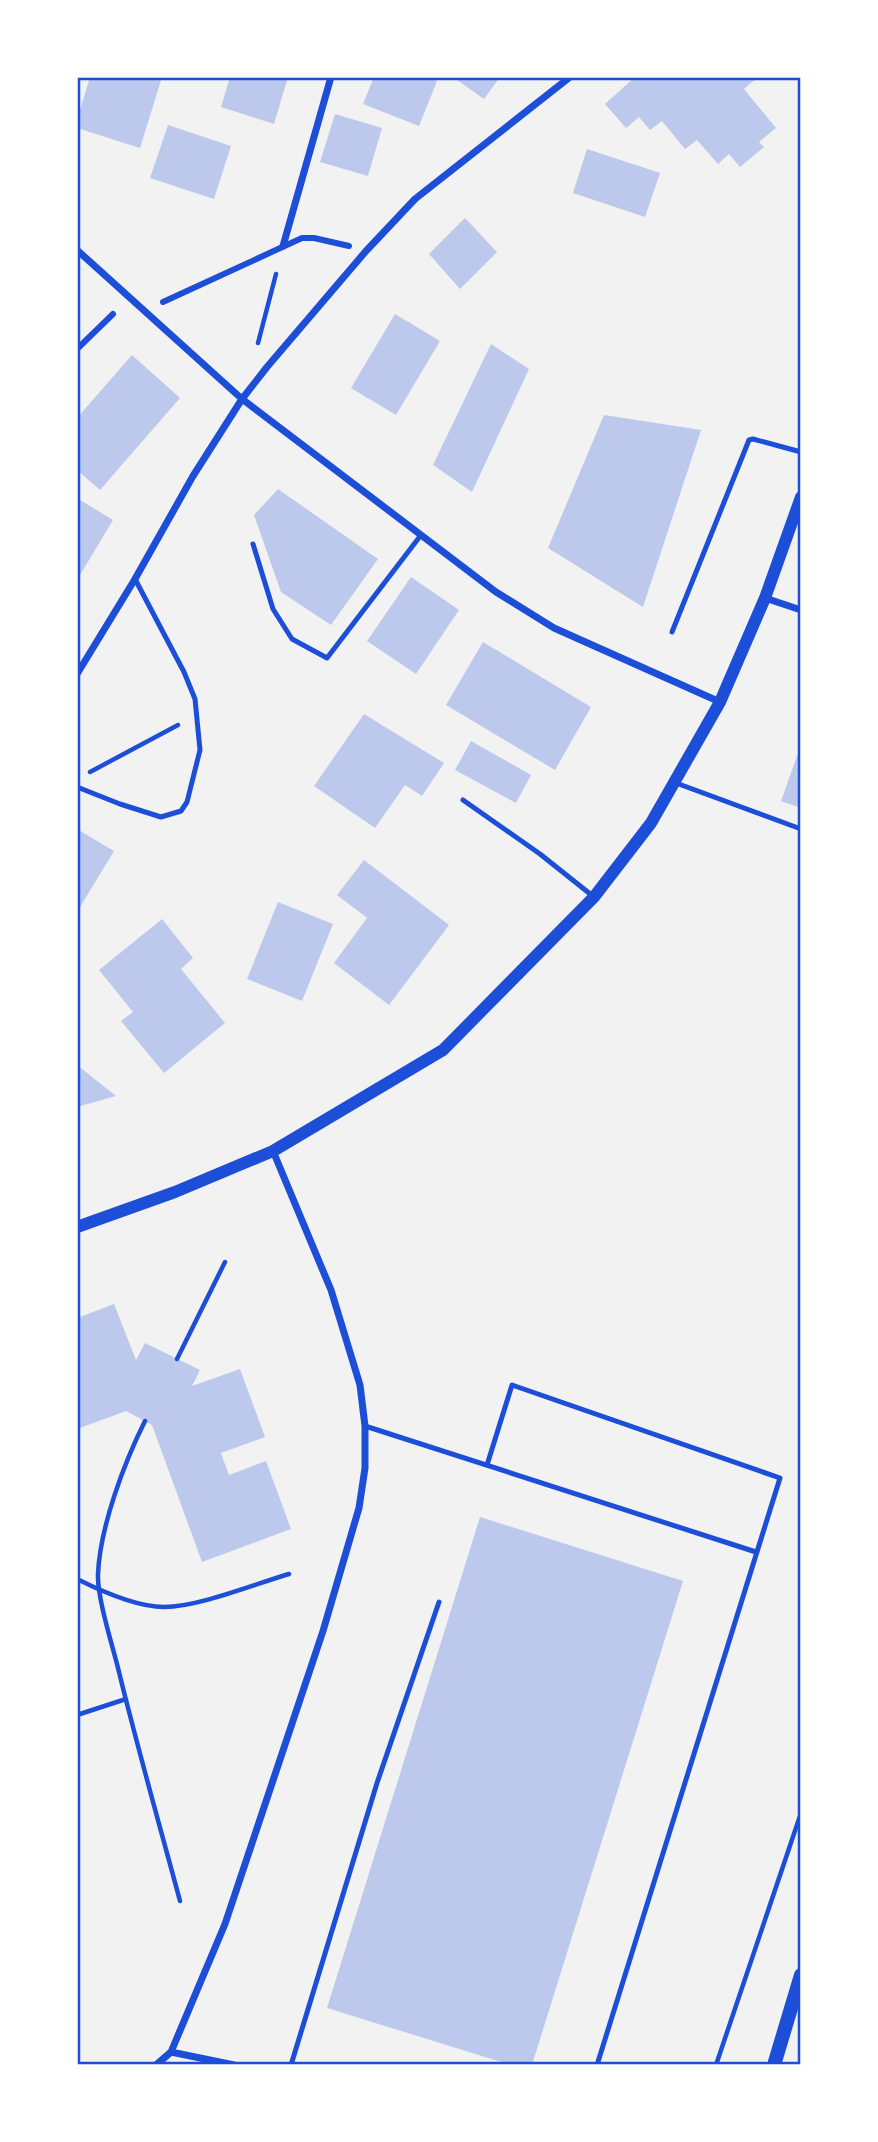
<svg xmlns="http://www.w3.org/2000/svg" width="878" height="2142" viewBox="0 0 878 2142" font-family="Barlow,sans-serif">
  <rect width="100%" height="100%" fill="#f2f2f2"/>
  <!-- building -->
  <path fill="#bdc9ec" d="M90 77H162L140 148 77 128V120Z
    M230 77H288L274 124 221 107Z
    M374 77H427L437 81 419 126 363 104Z
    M453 77H500L484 99Z
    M635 77H758L744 89 776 128 759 142 764 147 740 167 729 154 718 164 697 140 685 149 662 121 650 130 639 117 626 128 605 104Z
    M335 114 382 128 368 176 320 162Z
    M168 125 231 146 214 199 150 178Z
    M587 149 660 173 645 217 573 193Z
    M465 218 497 252 460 289 429 254Z
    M395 314 440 341 396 415 351 388Z
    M491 344 529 369 472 492 433 465Z
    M132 355 180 398 100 490 77 470V418Z
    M604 415 701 430 643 607 548 548Z
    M278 489 378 559 331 625 281 592 254 515Z
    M77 498 113 520 77 580Z
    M411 577 459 610 416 674 367 641Z
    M483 642 591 707 555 770 446 705Z
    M364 714 444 763 422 796 405 785 375 828 314 786Z
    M471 741 531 775 516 803 455 770Z
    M801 745V808L781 801Z
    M77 829 114 851 77 912Z
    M364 860 449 925 389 1005 334 963 367 918 337 895Z
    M278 902 333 924 302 1001 247 979Z
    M162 919 193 958 181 969 225 1023 164 1073 121 1021 133 1012 99 970Z
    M77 1065 116 1096 77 1107Z
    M114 1304 136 1360 145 1343 200 1370 192 1386 240 1369 265 1437 221 1453 229 1475 266 1461 291 1529 202 1562 152 1425 126 1411 77 1429V1318Z
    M480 1517 683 1581 532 2065H511L327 2008Z"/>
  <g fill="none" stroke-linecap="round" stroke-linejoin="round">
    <!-- path -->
    <path stroke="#1d4ed8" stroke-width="4.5" d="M258 343 276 274
      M90 772 178 725
      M177 1359 225 1262
      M145 1421C124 1463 100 1527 98 1574 97 1597 112 1644 118 1668 137 1746 159 1823 180 1901
      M77 1579C101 1591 137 1607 164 1607 198 1607 255 1584 289 1574
      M77 1715 126 1699
      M716 2065 801 1813"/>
    <!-- service -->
    <path stroke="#1d4ed8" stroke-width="5" d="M253 544 273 609 292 639 327 658 421 535
      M672 632 749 440 753 439 801 452
      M676 783 801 829
      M77 787 120 804 161 817 181 811 187 802 200 750 195 699 184 672 135 579
      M463 800 540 854 594 897
      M365 1426 756 1552
      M487 1465 512 1385 780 1478 597 2065
      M291 2065 377 1783 439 1602"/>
    <!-- pedestrian -->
    <path stroke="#1d4ed8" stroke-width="6" d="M163 302 302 238H314L349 246
      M77 349 113 314"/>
    <!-- minor -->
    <path stroke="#1d4ed8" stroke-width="7" d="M283 246 331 77
      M77 250 242 399 496 592 554 628 720 702
      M765 598 801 610
      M77 674 135 579 193 476 242 399 267 367 366 251 415 199 570 77
      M171 2052 234 2065
      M156 2065 171 2052 225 1924 323 1631 359 1508 365 1468V1426L360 1385 331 1290 273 1151"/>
    <!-- tertiary -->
    <path stroke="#1d4ed8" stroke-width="12" d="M77 1227 175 1192 273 1151 443 1050 594 897 651 823 720 702 765 598 801 497"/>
    <!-- secondary -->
    <path stroke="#1d4ed8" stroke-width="14" d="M774 2065 801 1975"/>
  </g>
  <!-- border -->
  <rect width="878" height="2142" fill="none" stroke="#ffffff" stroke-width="158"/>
  <rect x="79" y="79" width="720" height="1984" fill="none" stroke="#1d4ed8" stroke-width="2.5"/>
</svg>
